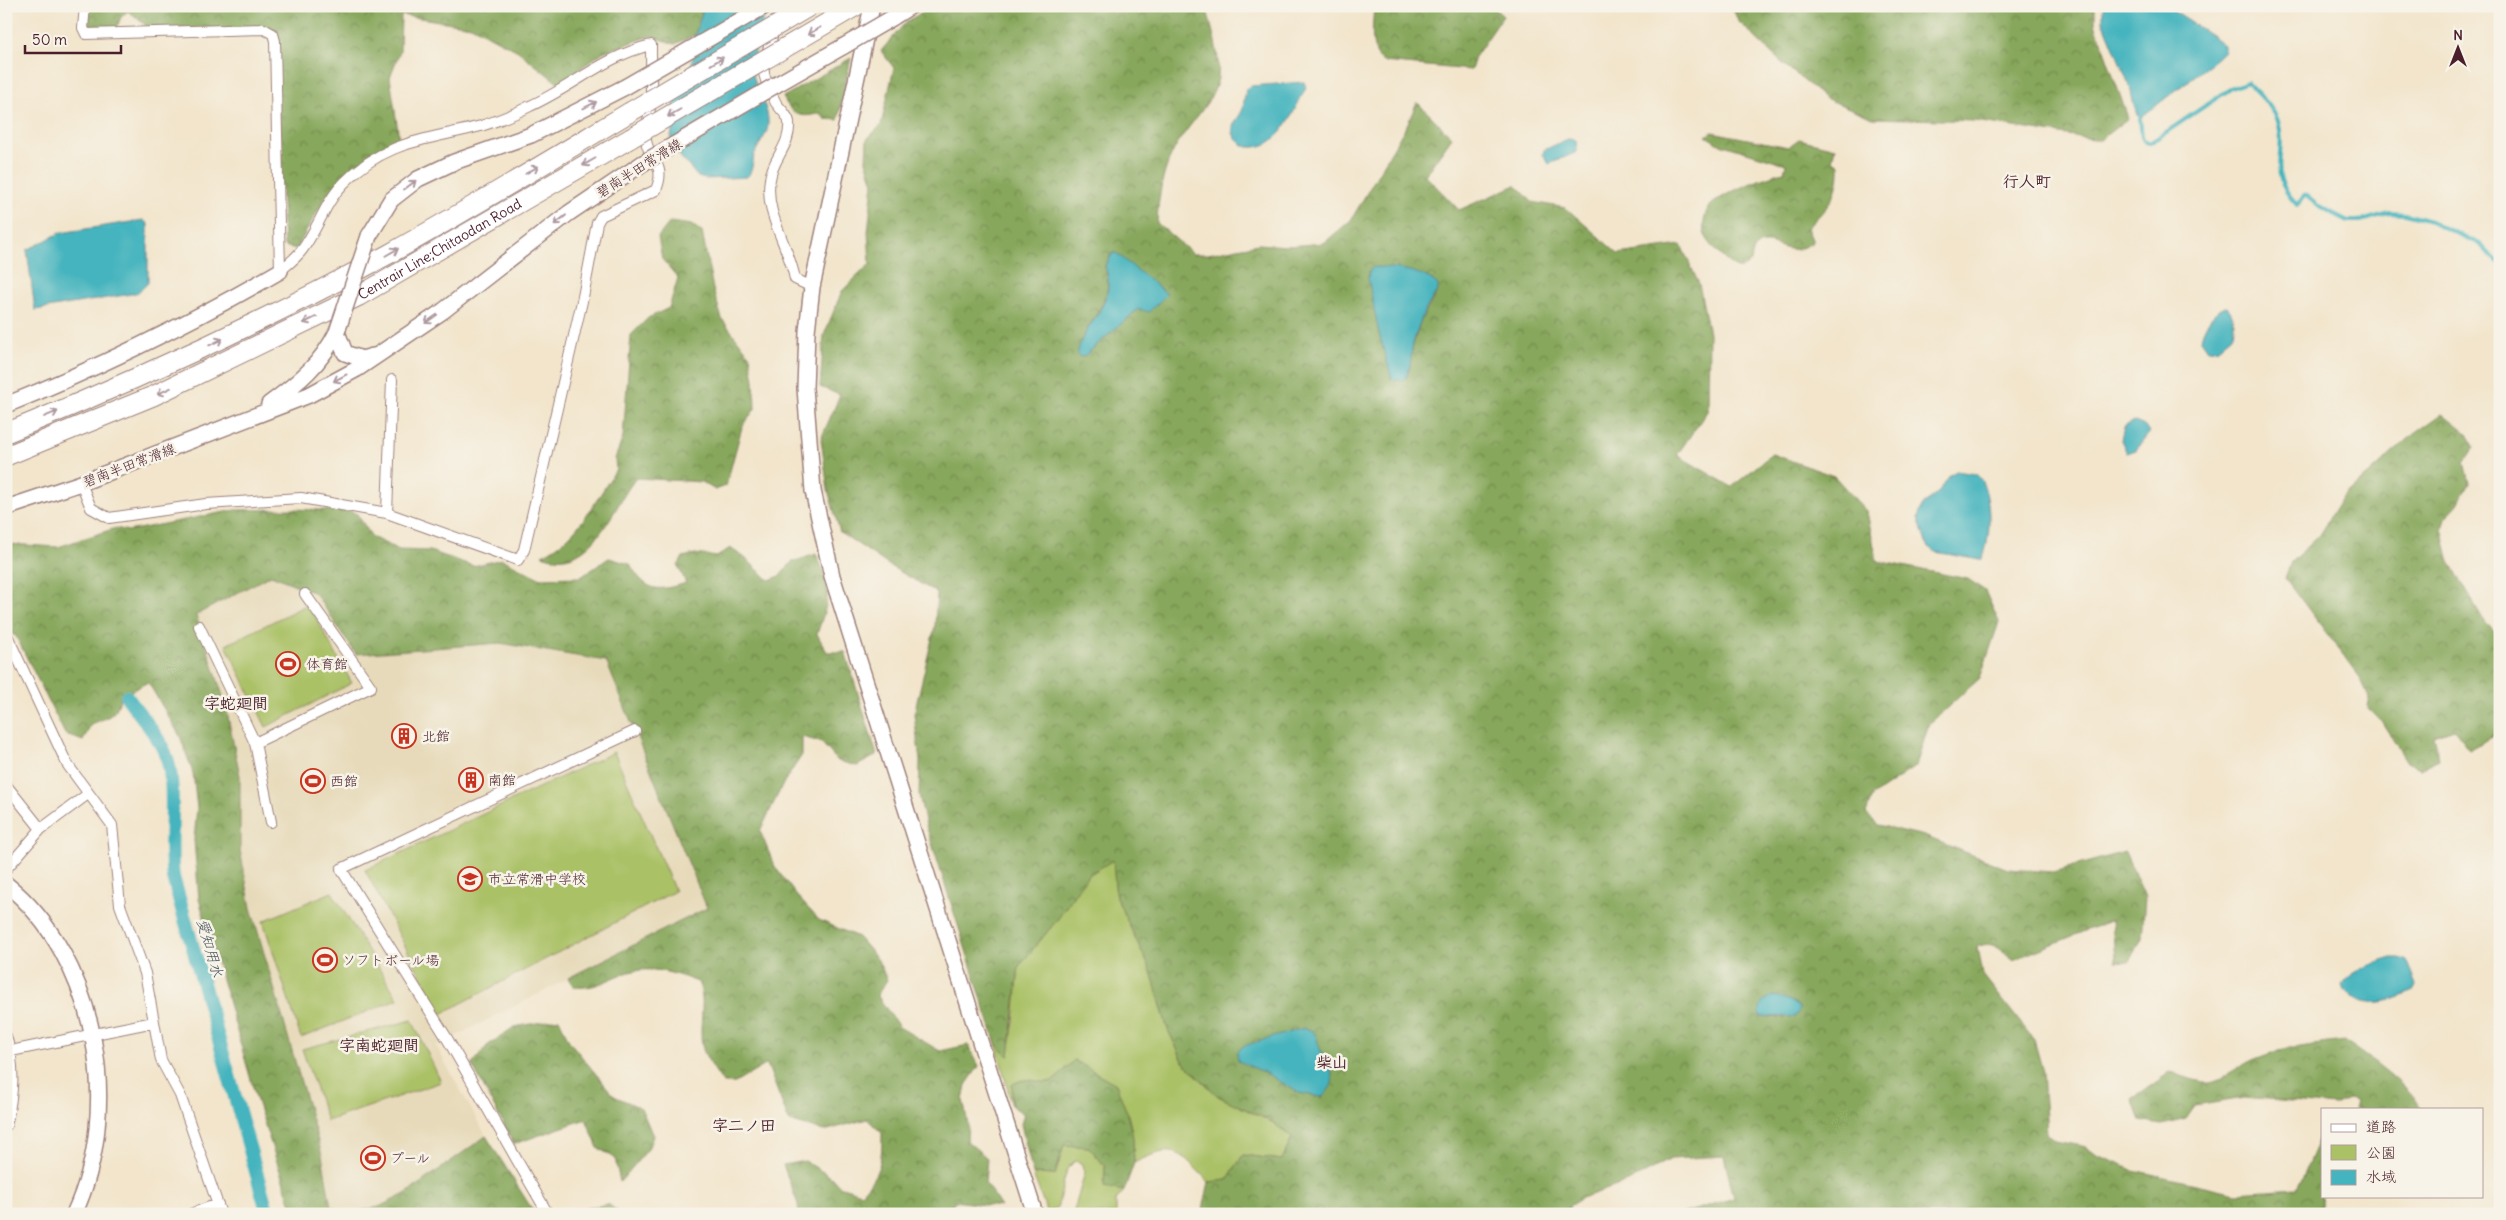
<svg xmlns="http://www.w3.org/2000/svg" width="2506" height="1220" viewBox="0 0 2506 1220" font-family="Delius,'Klee One',sans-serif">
  <defs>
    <pattern id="forest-crowns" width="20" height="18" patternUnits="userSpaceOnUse" patternTransform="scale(1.25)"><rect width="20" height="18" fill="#87a75b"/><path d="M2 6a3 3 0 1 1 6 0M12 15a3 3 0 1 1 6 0" fill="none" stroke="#70874b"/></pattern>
  </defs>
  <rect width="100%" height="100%" fill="#f7f3e8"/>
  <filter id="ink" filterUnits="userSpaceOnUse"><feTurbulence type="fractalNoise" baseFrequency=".02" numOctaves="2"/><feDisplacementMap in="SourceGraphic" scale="10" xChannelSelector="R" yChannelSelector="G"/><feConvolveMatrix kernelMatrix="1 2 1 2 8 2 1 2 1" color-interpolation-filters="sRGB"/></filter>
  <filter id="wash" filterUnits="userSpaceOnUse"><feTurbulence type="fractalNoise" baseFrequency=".0096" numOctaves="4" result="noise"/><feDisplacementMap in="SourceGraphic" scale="20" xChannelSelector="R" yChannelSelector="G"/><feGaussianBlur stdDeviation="1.12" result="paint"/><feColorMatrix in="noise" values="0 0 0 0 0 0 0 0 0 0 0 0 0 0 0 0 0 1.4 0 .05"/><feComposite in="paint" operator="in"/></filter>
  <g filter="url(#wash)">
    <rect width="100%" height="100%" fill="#f2e5cc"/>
    <!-- built -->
    <path fill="#e7daba" d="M271 575 315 593 357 654 500 643 606 661 707 908 436 1046 486 1136 405 1194 379 1207 349 1213 331 1207 322 1155 251 908 240 850V776L225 702 196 615Z"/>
    <!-- green -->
    <path fill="#aac166" stroke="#7a7048" d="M308 604 352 683 266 727 226 645Z
      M614 752 675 891 441 1014 365 870Z
      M1113 859 1116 897 1151 971 1168 1030 1184 1063 1218 1096 1274 1123 1292 1138 1282 1160 1243 1155 1227 1180 1209 1182C1179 1153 1178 1141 1134 1163 1133 1146 1133 1129 1127 1112 1123 1102 1084 1066 1074 1060 1068 1066 1061 1075 1054 1080 1039 1087 1029 1073 1012 1085V1106L996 1044 1008 1056 1014 1022 1019 966 1057 920 1087 876Z
      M332 892 398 999 301 1038 263 921Z
      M412 1020 441 1082 327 1121 302 1049Z
      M1064 1145 1089 1147 1105 1166 1104 1187 1124 1191 1116 1200V1214H1073L1085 1172 1081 1163 1075 1161 1067 1169 1057 1209 1047 1212 1033 1174 1055 1175Z"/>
    <!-- forest -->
    <path fill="url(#forest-crowns)" stroke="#686343" fill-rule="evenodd" d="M89 6H704L695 35 675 44 651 36 603 52 559 84 518 51 471 26 401 15 400 51 390 77 399 138C342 169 326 193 297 249L284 246 274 31 149 28 128 11 121 17 116 29 89 30Z
      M931 6H1206C1211 26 1221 57 1218 78 1215 100 1187 126 1176 146 1163 168 1158 197 1157 223L1193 254H1208L1258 244 1287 246 1324 243 1351 220 1408 123 1417 102 1452 137 1425 175 1459 210 1516 185 1532 202 1566 208 1618 254 1681 245 1699 284 1709 334 1708 410 1677 455 1732 487 1772 454 1834 476 1867 512 1877 561 1968 579 1985 591 1999 622 1980 678 1929 724 1916 766 1872 796 1866 814 1878 825 1924 836 2008 869 2053 872 2125 852 2145 897 2142 938 2130 962 2115 961 2112 920 2013 960C2002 951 1993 939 1978 947L1983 975 2034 1040 2043 1072 2047 1135 2055 1141 2087 1147 2099 1156 2133 1170 2236 1193 2297 1189 2320 1136 2322 1135 2320 1214H1681L1734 1198 1724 1156 1671 1159 1628 1182 1582 1198 1569 1206 1570 1214H1271V1210L1246 1214H1202L1209 1182 1227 1180 1243 1155 1282 1160 1292 1138 1274 1123 1218 1096 1184 1063 1168 1030 1151 971 1116 897 1113 860 1087 876 1057 920 1019 966 1009 1057 996 1044 926 825 919 795 920 761 914 714 935 626 937 593 890 566 840 532 828 490 821 439 840 395 820 387 824 335 842 291 870 264 868 232 873 183 866 161 867 139 881 125 894 68 881 51 905 23ZM1112 253H1116L1152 308 1149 311 1138 309 1083 357 1079 356C1079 322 1119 306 1105 266ZM1438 290 1420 322 1413 345 1407 377 1392 379 1379 333 1375 309ZM1773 996 1795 1003 1800 1009 1782 1018 1760 1016Z
      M1374 6H1491L1503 16 1475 57 1471 70 1383 62C1368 50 1373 24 1374 6Z
      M1732 6H2017L2032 10 2034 6H2095V24L2128 118 2100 140 1975 121 1873 118 1825 98 1781 62 1738 21Z
      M851 58 838 120 825 119 820 113C800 119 792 115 783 97Z
      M1712 132 1788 147 1799 139 1835 148 1832 160 1839 165C1840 197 1827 207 1807 228L1813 242C1809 244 1803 248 1798 249 1781 253 1755 226 1751 262 1747 265 1744 269 1738 268 1728 266 1706 241 1704 232 1703 224 1704 216 1708 209 1716 195 1767 176 1784 172L1786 164 1717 143 1706 136Z
      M670 222 692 225 702 232 713 289 722 319 750 356 754 380 755 409 742 427 726 486 715 490 702 482 636 478C612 508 592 574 542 555 578 539 595 501 616 470L615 459 623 437 631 335 648 318 669 308 678 278 662 259 658 237Z
      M2442 414 2467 434 2475 448 2464 462 2469 483 2458 504 2445 518 2442 529 2450 562 2484 621 2500 637V732L2470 749 2454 729 2434 736 2439 759 2420 768 2407 762 2380 719 2367 706 2369 698 2359 676 2285 578 2291 562 2319 535 2342 498 2414 434Z
      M291 509 350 511 357 514 372 537 399 550 430 551 473 566 502 559 539 578 581 577 609 558 630 564C646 592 657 592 686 583L678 566 683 557 695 554 717 557 730 548 745 558 769 580 780 576 792 562 816 554C833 589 829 599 817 634L827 652H845L877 755 857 766 838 761 821 742 802 737V755L784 782 760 831 775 867 796 895 819 920 858 937 878 960 887 980 877 995 899 1027 940 1051 968 1045 979 1066 966 1085 963 1100 968 1124 967 1141 987 1158 985 1182 1001 1207 954 1201 950 1214H799L798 1204 783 1165 805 1161 831 1177 839 1186 861 1193C881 1173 882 1160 882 1133L867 1119 824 1131 789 1121 767 1064 735 1083H723C717 1073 709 1063 704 1052 696 1030 708 1003 698 982 674 973 651 965 626 973 605 980 597 989 574 987L568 978 707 908 606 661 500 643 356 654 315 593 271 575 196 615 225 702 240 776V850L251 908 322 1155 331 1207 349 1213 379 1207 405 1194 486 1136 535 1214H294L257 1101 199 899 194 840 197 808 193 773 180 736 148 682 120 697C118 715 107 718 91 724L83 741 65 734 16 636 6 631 8 544 58 547 116 528 128 531 235 510Z
      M559 1019 569 1041 614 1096 641 1108 653 1136 648 1149 620 1182 615 1158 598 1148 586 1119 514 1144 472 1065 487 1046 514 1027Z
      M2345 1041C2363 1053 2414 1089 2420 1109H2354L2356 1100 2348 1098 2336 1106 2244 1098 2195 1106 2186 1119 2162 1125 2140 1121 2132 1099 2169 1073C2183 1075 2196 1083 2210 1082 2223 1080 2242 1064 2255 1059 2283 1047 2315 1045 2345 1041Z
      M1074 1060 1116 1084 1126 1110 1133 1137 1134 1163 1124 1191 1104 1187 1105 1166 1089 1147 1064 1145 1055 1175 1033 1174 1021 1124 1024 1114 1012 1106V1085C1029 1073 1039 1087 1054 1080 1061 1075 1068 1066 1074 1060Z
      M608 1204 621 1214 562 1213Z"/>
    <!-- water -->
    <path fill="#44b4be" stroke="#476a74" d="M704 6H768C761 26 754 49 753 70 753 89 770 105 768 125 767 137 757 145 754 156 752 164 753 171 747 177L706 179 698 177 679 155 671 138 676 93 692 63 695 35Z
      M2103 6H2165L2211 35 2224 45V51L2210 64 2140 118 2134 106 2130 87 2103 21Z
      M1304 82 1306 88C1293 111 1281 150 1248 147 1242 146 1234 139 1233 132 1231 122 1241 117 1243 108 1244 101 1245 95 1246 89L1251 86Z
      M1568 139 1576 140 1577 152 1549 164 1543 154 1544 150Z
      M143 220 148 224V283L137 293 35 310 27 250 60 233Z
      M1113 253H1116L1167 294 1149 312 1138 309 1083 357 1079 356 1077 354C1084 321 1119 304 1105 266Z
      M1374 267C1395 268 1421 269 1438 285V290C1426 306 1418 324 1413 344 1410 356 1412 371 1403 381L1392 379 1379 333 1368 278 1369 271Z
      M2227 307C2234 314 2236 327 2232 336L2218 348 2208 350 2201 340C2203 327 2214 308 2227 307Z
      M2133 421 2144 426 2150 432 2136 450 2127 453 2121 440 2124 427Z
      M1956 471 1976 474C1993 487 1992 544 1981 560L1935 552 1927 546 1918 518 1923 504 1937 494 1950 475Z
      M2392 958H2400L2407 961 2417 985C2416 991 2412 992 2406 995 2384 1004 2365 1007 2344 991L2342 985C2351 970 2376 963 2392 958Z
      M1773 996C1782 997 1795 1001 1800 1009L1795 1017 1760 1016C1758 1005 1764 999 1773 996Z
      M1304 1028C1319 1031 1316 1040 1321 1051 1330 1070 1341 1080 1322 1097L1299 1093 1264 1072 1238 1061 1237 1053 1243 1046Z"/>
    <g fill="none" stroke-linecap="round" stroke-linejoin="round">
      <!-- stream -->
      <path stroke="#44b4be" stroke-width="4" d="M2140 118 2142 137 2145 142 2150 143 2230 89 2247 82C2257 93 2273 106 2278 121 2288 155 2265 172 2297 205L2305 195 2317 205 2348 221H2360L2390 213 2406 214 2430 221 2480 244 2500 265"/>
      <!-- canal -->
      <path stroke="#44b4be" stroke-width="14" d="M127 697C141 717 159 736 167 758 177 789 168 842 173 877L268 1214"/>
    </g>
  </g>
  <g filter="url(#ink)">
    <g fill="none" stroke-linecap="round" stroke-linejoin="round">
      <defs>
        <path id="street" d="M85 6 83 28 86 34 264 29 273 34 275 41 280 271
          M781 6 763 67C764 79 770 92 776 103 780 109 788 115 789 122 791 146 773 157 770 179 764 214 789 246 795 279L812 287
          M81 483 91 508 109 518 206 504 301 498 387 513 518 560 524 550 583 297 597 223 601 216 656 190C667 163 649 162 646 140 644 129 650 118 650 106 652 86 651 65 651 45 605 56 572 87 530 106 515 114 497 121 481 126 428 140 385 140 344 183 325 202 318 229 302 250 296 258 287 265 280 271
          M387 513 392 380
          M199 626 255 743 271 822
          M6 633 67 764 112 825 120 905 145 973 161 1060 180 1095 221 1214
          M255 743 371 687 305 594
          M6 785 41 829
          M6 869 41 829 88 794
          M6 1036C16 1067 13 1095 6 1126
          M6 1052 154 1022
          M191 1214 218 1204
          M548 1214 448 1040 341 869 635 731"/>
        <path id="secondary" d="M872 6 812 287 807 331 805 388 813 491 832 576 1035 1214
          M892 18 911 6
          M774 86 844 46
          M369 236 391 200 418 179 454 162 531 135 625 87
          M337 332 345 353 362 359 373 356
          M269 404C298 383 321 364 337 332
          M6 405C100 367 192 322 280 271
          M6 508 81 483 309 395 357 369 443 311 569 213 643 163
          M6 884C98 958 123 1109 74 1214"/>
        <g id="highway">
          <path d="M6 433C137 380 265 321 389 254 470 209 550 160 630 112"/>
          <path id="s1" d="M6 456 153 396 359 296 631 138"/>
        </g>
      </defs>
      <!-- street casing -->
      <use href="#street" stroke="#9e827c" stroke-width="12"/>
      <!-- secondary casing -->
      <use href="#secondary" stroke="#9e827c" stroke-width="18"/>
      <!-- highway casing -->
      <use href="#highway" stroke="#9e827c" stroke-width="21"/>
      <!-- street -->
      <use href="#street" stroke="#fff" stroke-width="10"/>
      <!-- secondary -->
      <use href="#secondary" stroke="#fff" stroke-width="15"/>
      <!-- highway -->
      <use href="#highway" stroke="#fff" stroke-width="19"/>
      <defs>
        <path id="secondary-bridge" d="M844 46 892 18
          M625 87 765 6
          M643 163 774 86
          M337 332 369 236"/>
        <path id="highway-bridge" d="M630 112 810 6
          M631 138 856 6"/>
      </defs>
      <!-- secondary-bridge casing -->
      <use href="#secondary-bridge" stroke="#9e827c" stroke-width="18" stroke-linecap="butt"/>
      <!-- highway-bridge casing -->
      <use href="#highway-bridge" stroke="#9e827c" stroke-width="21" stroke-linecap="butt"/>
      <!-- secondary-bridge -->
      <use href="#secondary-bridge" stroke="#fff" stroke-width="15"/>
      <!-- highway-bridge -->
      <use href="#highway-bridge" stroke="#fff" stroke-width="19"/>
    </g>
    <!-- one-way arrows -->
    <defs><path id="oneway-shaft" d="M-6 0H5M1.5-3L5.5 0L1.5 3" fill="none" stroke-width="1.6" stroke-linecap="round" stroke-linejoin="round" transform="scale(1.25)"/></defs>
    <g stroke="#ae9aa0">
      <use href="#oneway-shaft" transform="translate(814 31) rotate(150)"/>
      <use href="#oneway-shaft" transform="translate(717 61) rotate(-31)"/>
      <use href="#oneway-shaft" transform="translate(590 105) rotate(-27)"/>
      <use href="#oneway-shaft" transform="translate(674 113) rotate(150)"/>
      <use href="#oneway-shaft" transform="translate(589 162) rotate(150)"/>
      <use href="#oneway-shaft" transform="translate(532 170) rotate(-30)"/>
      <use href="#oneway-shaft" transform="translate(410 185) rotate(-37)"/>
      <use href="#oneway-shaft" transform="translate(560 220) rotate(142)"/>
      <use href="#oneway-shaft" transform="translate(392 252) rotate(-30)"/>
      <use href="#oneway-shaft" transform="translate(431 319) rotate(145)"/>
      <use href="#oneway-shaft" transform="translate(310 320) rotate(154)"/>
      <use href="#oneway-shaft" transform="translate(216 342) rotate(-26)"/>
      <use href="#oneway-shaft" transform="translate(340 378) rotate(152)"/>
      <use href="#oneway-shaft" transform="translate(164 391) rotate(155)"/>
      <use href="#oneway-shaft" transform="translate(51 414) rotate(-22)"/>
    </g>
  </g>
  <!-- icons -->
  <defs>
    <symbol id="stadium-ring" viewBox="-11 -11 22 22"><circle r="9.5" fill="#f7f3e8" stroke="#c8321e" stroke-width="1.5"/><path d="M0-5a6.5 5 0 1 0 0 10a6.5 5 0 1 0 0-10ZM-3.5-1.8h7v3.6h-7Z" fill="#c8321e"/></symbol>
    <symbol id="building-ring" viewBox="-11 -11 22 22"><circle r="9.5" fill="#f7f3e8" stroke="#c8321e" stroke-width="1.5"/><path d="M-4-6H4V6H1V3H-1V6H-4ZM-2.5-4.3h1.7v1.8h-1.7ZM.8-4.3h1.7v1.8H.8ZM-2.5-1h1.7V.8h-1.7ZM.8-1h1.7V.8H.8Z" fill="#c8321e"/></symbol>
    <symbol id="school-ring" viewBox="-11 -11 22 22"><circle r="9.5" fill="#f7f3e8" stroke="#c8321e" stroke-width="1.5"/><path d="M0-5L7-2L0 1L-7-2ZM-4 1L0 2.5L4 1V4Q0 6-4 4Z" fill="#c8321e"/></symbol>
  </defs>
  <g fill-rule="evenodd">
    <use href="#stadium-ring" x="274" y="650" width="28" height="28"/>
    <use href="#building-ring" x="390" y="722" width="28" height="28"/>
    <use href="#building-ring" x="457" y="766" width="28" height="28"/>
    <use href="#stadium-ring" x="299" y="767" width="28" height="28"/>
    <use href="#school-ring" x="456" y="865" width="28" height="28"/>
    <use href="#stadium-ring" x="311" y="946" width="28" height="28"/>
    <use href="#stadium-ring" x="359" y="1144" width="28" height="28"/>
  </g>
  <g text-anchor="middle" stroke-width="5" stroke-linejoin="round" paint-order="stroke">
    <!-- street labels -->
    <g font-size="14" fill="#4a1f2b" stroke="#f7f3e8">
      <text transform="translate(639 168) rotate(-32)" y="5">碧南半田常滑線</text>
      <text dy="5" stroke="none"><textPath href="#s1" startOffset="481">Centrair Line;Chitaodan Road</textPath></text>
      <text transform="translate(129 465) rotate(-21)" y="5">碧南半田常滑線</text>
    </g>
    <!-- poi labels -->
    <g font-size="14" fill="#4a1f2b" stroke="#f7f3e8" text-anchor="start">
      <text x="306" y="669">体育館</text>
      <text x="422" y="741">北館</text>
      <text x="488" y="785">南館</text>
      <text x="330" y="786">西館</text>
      <text x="488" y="884">市立常滑中学校</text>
      <text x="342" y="965">ソフトボール場</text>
      <text x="390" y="1163">プール</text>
    </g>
    <!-- water labels -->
    <g font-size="15" font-style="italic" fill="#48535e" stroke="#f7f3e8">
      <text transform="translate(210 948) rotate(74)" y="5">愛知用水</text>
    </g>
    <!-- quarter labels -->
    <g font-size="16" font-weight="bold" fill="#4a1f2b" stroke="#f7f3e8">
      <text x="2027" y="187">行人町</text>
      <text x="236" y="709">字蛇廻間</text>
      <text x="379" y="1051">字南蛇廻間</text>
      <text x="1332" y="1068">柴山</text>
      <text x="744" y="1131">字二ノ田</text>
    </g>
  </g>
  <!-- margin -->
  <rect width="2506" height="1220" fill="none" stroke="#f7f3e8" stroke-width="25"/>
  <!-- legend -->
  <rect x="2321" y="1108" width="162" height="90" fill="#f7f3e8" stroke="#b29e9c"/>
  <rect x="2331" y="1124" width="25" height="8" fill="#ffffff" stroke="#b29e9c"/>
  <text x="2366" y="1132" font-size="15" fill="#4a1f2b">道路</text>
  <rect x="2331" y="1145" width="25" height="15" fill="#aac166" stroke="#b29e9c"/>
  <text x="2366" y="1158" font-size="15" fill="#4a1f2b">公園</text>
  <rect x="2331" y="1170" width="25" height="15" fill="#44b4be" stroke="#b29e9c"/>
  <text x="2366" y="1182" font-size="15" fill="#4a1f2b">水域</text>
  <!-- north arrow -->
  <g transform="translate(2458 48)" stroke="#f7f3e8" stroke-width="4" paint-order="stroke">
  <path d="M0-4L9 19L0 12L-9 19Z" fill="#4a1f2b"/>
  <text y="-8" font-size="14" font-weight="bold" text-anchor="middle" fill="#4a1f2b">N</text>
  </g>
  <!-- scale -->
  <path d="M25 45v8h96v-8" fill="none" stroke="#4a1f2b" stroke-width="2.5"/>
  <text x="32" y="45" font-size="15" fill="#4a1f2b" stroke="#f7f3e8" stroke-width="4" paint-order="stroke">50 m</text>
</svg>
